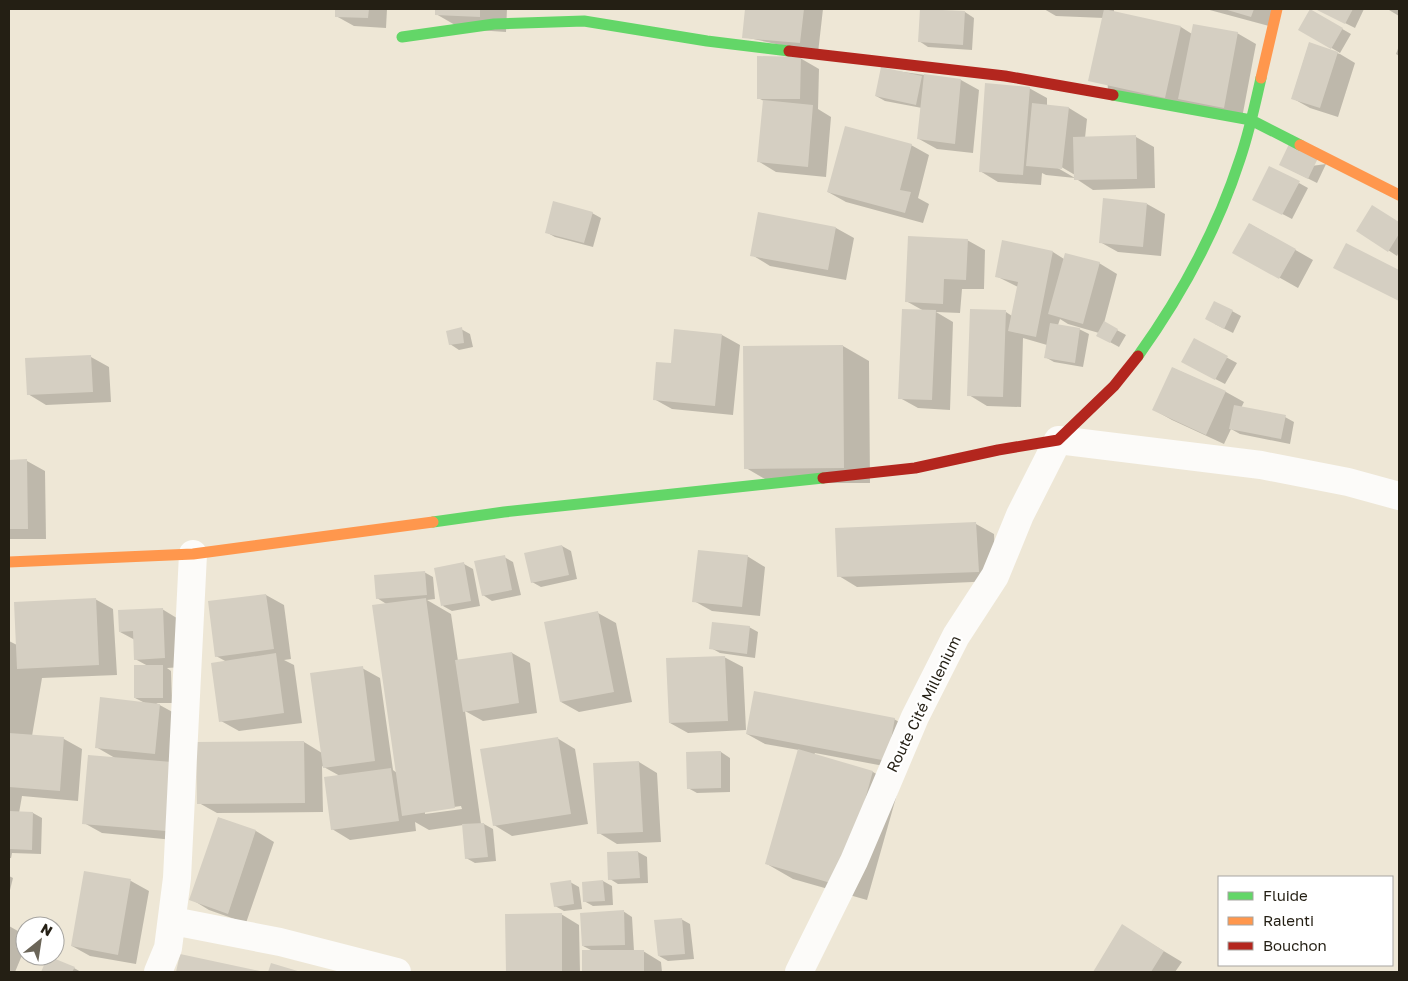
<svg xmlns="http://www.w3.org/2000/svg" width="1408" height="981" viewBox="0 0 1408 981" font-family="'Golos Text',sans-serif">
  <rect width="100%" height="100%" fill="#eee7d6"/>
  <!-- shadow -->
  <path fill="#0003" fill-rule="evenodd" d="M336 9H387L386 28 354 26 336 16Z
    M436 9H507L506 32 462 29 436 14Z
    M746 9H823L818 53 744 37Z
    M1044 9H1114V13L1181 27 1192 34 1237 33 1256 44 1242 118 1108 91 1104 18 1056 16Z
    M1206 9H1274L1269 26Z
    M1317 9H1364L1355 28Z
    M1386 9H1399V16L1389 10Z
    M1311 11 1351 34 1340 53 1300 29Z
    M965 12 974 18 972 50 928 47 919 41Z
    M1309 44 1340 54 1355 63 1338 117 1310 108 1292 98Z
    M1399 46V56L1396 54Z
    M800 58 819 69 818 109 831 117 826 177 776 172 758 161 764 101 758 98Z
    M882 69 961 80 979 90 973 153 937 149 919 139 922 108 885 101 876 96Z
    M1029 88 1047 98V106L1069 108 1087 119 1085 138 1136 137 1154 147 1155 188 1093 190 1075 178 1046 175 1042 173 1041 185 998 182 980 171ZM1058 165 1075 175V178L1056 167Z
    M911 145 929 155 918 198 929 204 923 223 846 202 828 192Z
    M1326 164 1317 183 1289 169Z
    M1299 183 1308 188 1292 219 1263 204Z
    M1147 204 1165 214 1161 256 1118 252 1100 242Z
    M1372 207 1399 223V252L1397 256 1388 250Z
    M592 213 601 218 593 247 555 237 546 232Z
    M1250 224 1313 260 1298 288 1234 252Z
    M836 228 854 238 846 280 770 266 752 255Z
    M967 240 985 250 984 289H962L960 313 936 312 953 322 950 410 918 408 900 398 924 311 906 301Z
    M1003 241 1053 252 1064 259 1099 263 1117 274 1104 323 1126 335 1119 347 1097 335 1099 333 1068 324 1060 319 1058 325 1079 329 1089 334 1083 367 1054 362 1045 357 1047 345 1023 338 1021 407 987 406 969 395 1006 312 1012 316 1018 287 996 276Z
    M1232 311 1241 316 1233 333 1215 324Z
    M461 329 470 334 473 347 459 350 450 344Z
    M722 335 740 345 733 415 672 409 654 399 672 365Z
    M1194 340 1237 363 1225 384 1192 367Z
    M843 346 869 361 870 483H772L746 468Z
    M91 357 109 367 111 402 46 405 28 394Z
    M1173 368 1226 392 1244 402 1241 408 1285 417 1294 422 1290 444 1240 434 1231 429 1224 444 1172 420 1154 410Z
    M9 461H27L45 471 46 539H9Z
    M976 524 994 534 996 581 857 587 839 576 836 529Z
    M562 546 571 551 577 579 541 587 532 582Z
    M747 556 765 567 760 616 712 611 694 601Z
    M504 557 513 562 521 595 492 601 483 595Z
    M464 564 473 569 480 606 452 611 443 606Z
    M424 572 433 577 435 599 427 600 451 614 458 661 512 653 530 663 537 713 483 721 465 711 481 824H484L493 829 496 861 475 863 466 858 463 825 429 830 415 822 416 831 350 840 332 829 340 776 322 766 323 812 217 813 199 803 304 742 322 753 362 668 380 678 393 770 397 773 388 605 377 598ZM461 806 462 809 425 814V811Z
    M266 595 284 605 291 659 284 660 294 665 302 723 239 731 221 721 227 662 216 656Z
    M95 599 113 609 117 675 42 678 32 736 64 739 82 749 78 801 22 796 19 813H33L42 818 41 854 12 853 11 858H9V641L17 645Z
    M162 609 180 620 183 667 167 668 171 671 172 703H156L178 715 184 841 102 833 84 823 115 758 96 747 145 703 135 698 148 666 135 659V640L120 632Z
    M598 613 616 623 632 702 579 712 561 702Z
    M749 627 758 632 755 658 720 653 711 648Z
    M724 657 743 667 746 730 688 733 670 723Z
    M894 719 912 730 905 770 815 753 814 755 873 772 899 787 867 900 793 879 767 864 799 750 765 744 747 734Z
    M557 738 575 749 588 824 512 836 494 825Z
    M721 752 730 758V792L697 793 688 788Z
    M639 762 657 773 661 842 617 844 599 833Z
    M219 818 256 831 274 842 246 923 209 910 191 899Z
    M638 852 647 857 648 883 618 884 610 879Z
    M85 872 131 881 149 891 136 964 90 956 72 946Z
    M9 876 13 878 9 894Z
    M603 881 612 886 613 905 593 906 584 901Z
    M570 882 579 887 582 909 564 911 555 906Z
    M623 911 632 917 634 951H643L661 962 662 972H584L583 952 593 951 583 946Z
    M561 914 579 925 580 972H507V915Z
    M681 919 690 924 694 959 668 961 659 956Z
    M9 926 25 935V948L15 972H9Z
    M1122 926 1182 962 1175 972H1094Z
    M181 956 257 972H177Z
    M49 957 74 968 81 972H42Z"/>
  <!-- building -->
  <path fill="#d5cfc2" d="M335 9H369L368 18 335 17Z
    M435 9H480V17L435 15Z
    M745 9H804L800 43 742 38Z
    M920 9 965 11 963 45 918 42Z
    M1104 9 1181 26 1165 98 1088 81Z
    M1224 9H1254L1251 17Z
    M1310 9 1343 28 1331 49 1298 30Z
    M1315 9H1353L1345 24Z
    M1193 24 1238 32 1224 108 1178 99Z
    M1309 42 1338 52 1320 108 1291 99Z
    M757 56 801 57 800 99H757Z
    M881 67 922 76 916 105 875 96Z
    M924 74 961 79 955 144 917 139Z
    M985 83 1030 87 1023 175 979 172Z
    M763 100 813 105 808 167 757 162Z
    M1032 103 1069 107 1062 169 1026 166Z
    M845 126 912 144 900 190 911 192 905 213 827 192Z
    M1136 135 1137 179 1074 180 1073 137Z
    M1289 144 1318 158 1308 179 1279 165Z
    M1269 166 1300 181 1282 215 1252 200Z
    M1103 198 1147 203 1143 247 1099 243Z
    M553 201 593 212 584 243 545 233Z
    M1372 205 1399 222V234L1388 252 1356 231Z
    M758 212 836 227 828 270 750 256Z
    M1249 223 1296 249 1279 279 1232 253Z
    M908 236 968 239 966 280 944 279 943 304 905 302Z
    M1002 240 1053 251 1036 337 1008 331 1018 282 995 277Z
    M1346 243 1399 270V301L1333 268Z
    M1065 253 1100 262 1083 324 1048 314Z
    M1214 301 1233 310 1224 329 1205 319Z
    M902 309 936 310 932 400 898 399Z
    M970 309 1006 310 1003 397 967 396Z
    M1104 321 1118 329 1110 343 1096 336Z
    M1050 323 1080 328 1075 363 1044 358Z
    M462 327 464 343 449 345 446 331Z
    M674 329 722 334 715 406 653 400 656 362 671 363Z
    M1194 338 1228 356 1215 380 1181 362Z
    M843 345 844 468 744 469 743 346Z
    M91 355 93 392 27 395 25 358Z
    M1172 367 1226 391 1206 435 1152 410Z
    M1234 405 1286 415 1281 439 1229 429Z
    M27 459 28 529H9V460Z
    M976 522 979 572 837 577 835 528Z
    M562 545 569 575 531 583 524 553Z
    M698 550 748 555 742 607 692 602Z
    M505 555 512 590 482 596 474 561Z
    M464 562 471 601 441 606 434 568Z
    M425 571 427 595 376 599 374 575Z
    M266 594 274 649 215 657 208 601Z
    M96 598 99 665 17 669 14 602Z
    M426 598 455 808 402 816 372 605Z
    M163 608 165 658 134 660 133 631 119 632 118 610Z
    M598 611 614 692 560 702 544 622Z
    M712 622 750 626 747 654 709 649Z
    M512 652 519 703 463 712 455 660Z
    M276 653 284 713 219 722 211 663Z
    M725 656 728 721 669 723 666 658Z
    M134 665H163V698H134Z
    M363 666 375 761 323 768 310 673Z
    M754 691 895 718 887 761 746 734Z
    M100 697 160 704 155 754 95 748Z
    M9 733 64 737 60 791 9 787Z
    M558 737 571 814 493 826 480 749Z
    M304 741 305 803 197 804 196 742Z
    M798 749 873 771 841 886 765 864Z
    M721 751V788L687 789 686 752Z
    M88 755 172 762 166 831 82 824Z
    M639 761 643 832 597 834 593 763Z
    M391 768 399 821 331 830 324 777Z
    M9 811 33 812 32 850 9 849Z
    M218 817 256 830 228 914 189 900Z
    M484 823 488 857 465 859 462 824Z
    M638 851 640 878 608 880 607 852Z
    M84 871 131 879 118 955 71 946Z
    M571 880 574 904 554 907 550 883Z
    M603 880 605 901 583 902 582 882Z
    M624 910 625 945 582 946 580 913Z
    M562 913V972H506L505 914Z
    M682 918 685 954 658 956 654 920Z
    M1122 924 1164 951 1151 972H1093Z
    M582 950H644V972H582Z
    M180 954 260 971 259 972H176Z
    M48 956 75 967 72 972H41Z
    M271 963 301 972H268Z"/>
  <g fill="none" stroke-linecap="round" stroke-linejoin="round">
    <!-- street -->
    <path stroke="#fcfbf9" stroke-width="28" d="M173 921 280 942 397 972
      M158 972 168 948 177 878 193 554
      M799 972 854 861 915 717 956 636 995 576 1020 515 1058 440 1261 465 1348 482 1399 496"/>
    <!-- fast -->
    <path stroke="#63d668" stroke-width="11" d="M402 37 494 24 584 21 707 41 789 51
      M1113 95 1251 120 1300 145
      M1138 356C1181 296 1217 230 1240 159 1249 133 1255 105 1261 78
      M433 522 504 512 823 478"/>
    <!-- slow -->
    <path stroke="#ff974d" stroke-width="11" d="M1261 78 1277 9
      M1300 145 1399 195
      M9 562 193 554 433 522"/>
    <!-- jam -->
    <path stroke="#b3261e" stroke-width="11" d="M789 51 1005 76 1113 95
      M823 478 915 468 998 450 1058 440 1114 386 1138 356"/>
  </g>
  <g text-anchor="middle" stroke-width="4.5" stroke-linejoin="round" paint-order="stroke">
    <!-- street labels -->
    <g font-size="15" fill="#241f14" stroke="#fff">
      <text transform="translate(924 704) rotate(-64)" y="5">Route Cité Millenium</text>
    </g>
  </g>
  <!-- border -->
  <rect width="1408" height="981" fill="none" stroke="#241f14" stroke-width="20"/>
  <!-- legend -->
  <rect x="1218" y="876" width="175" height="90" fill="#ffffff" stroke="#a7a5a1"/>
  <rect x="1228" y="892" width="25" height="8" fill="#63d668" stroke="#a7a5a1"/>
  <text x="1263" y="901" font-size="15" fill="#241f14">Fluide</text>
  <rect x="1228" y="917" width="25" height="8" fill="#ff974d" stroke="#a7a5a1"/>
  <text x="1263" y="926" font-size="15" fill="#241f14">Ralenti</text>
  <rect x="1228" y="942" width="25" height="8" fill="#b3261e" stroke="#a7a5a1"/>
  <text x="1263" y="951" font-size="15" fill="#241f14">Bouchon</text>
  <!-- north arrow -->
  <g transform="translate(40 941) rotate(30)"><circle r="24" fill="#ffffff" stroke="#a7a5a1"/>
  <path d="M0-4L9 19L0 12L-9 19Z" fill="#6b6558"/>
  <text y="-8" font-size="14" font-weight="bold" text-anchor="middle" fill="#241f14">N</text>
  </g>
</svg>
